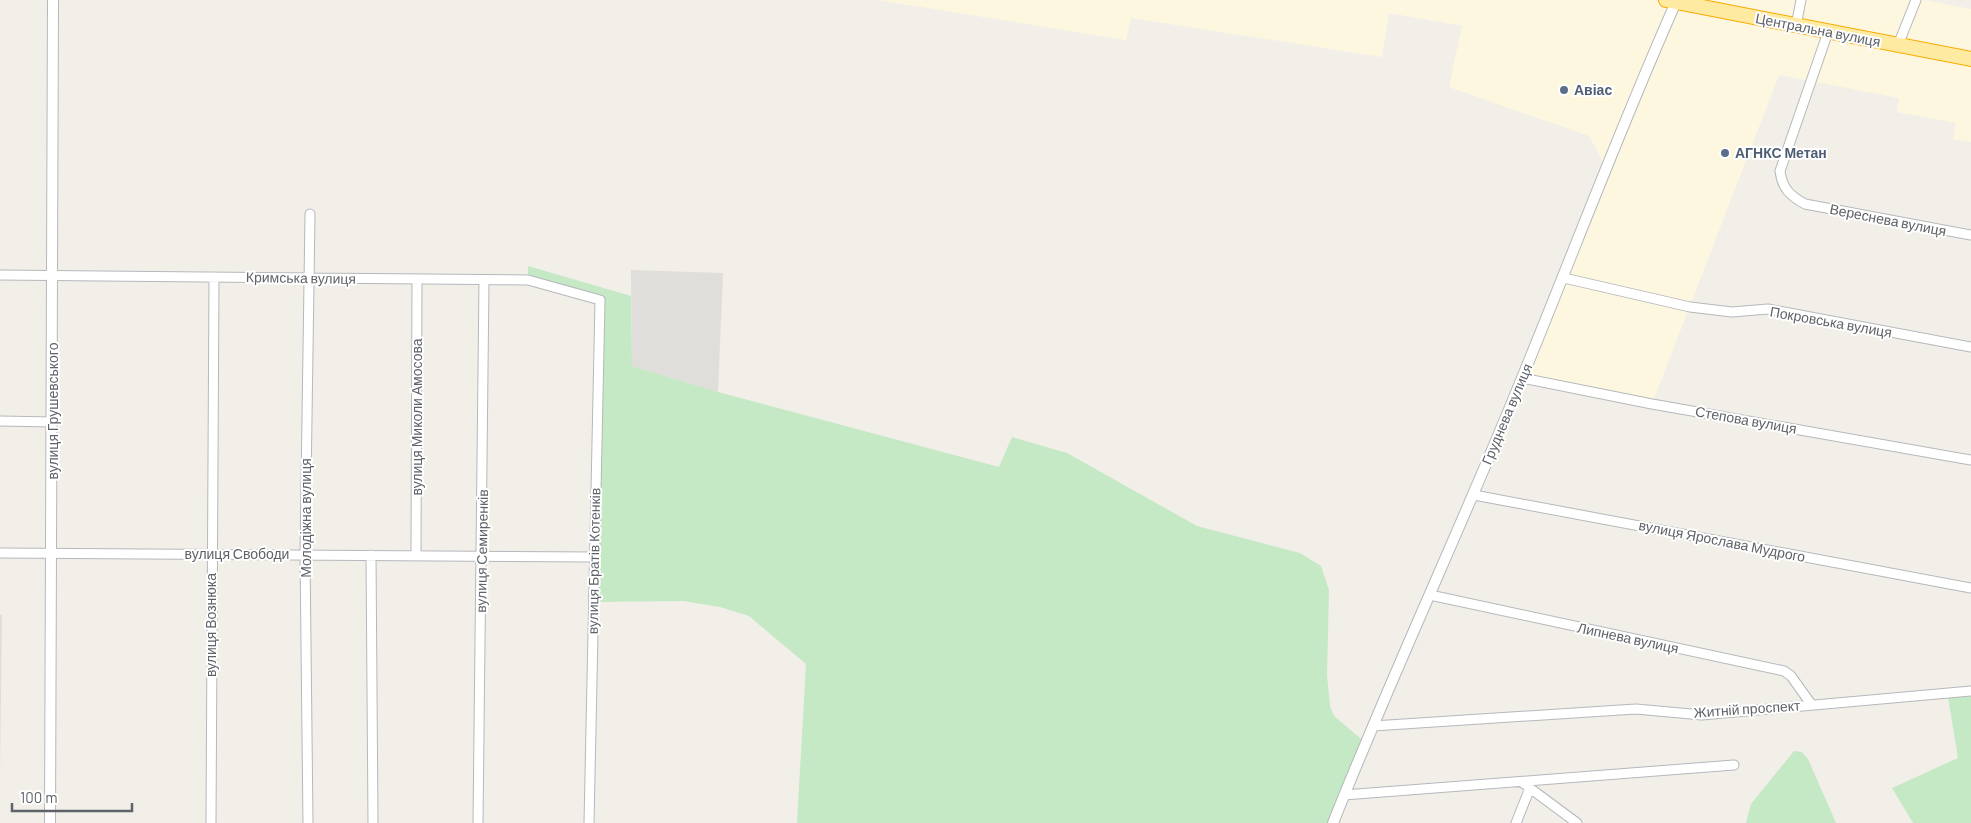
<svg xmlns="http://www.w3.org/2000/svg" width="1971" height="823" viewBox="0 0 1971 823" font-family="Barlow,sans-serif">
  <rect width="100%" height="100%" fill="#f1efe8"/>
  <!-- commercial -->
  <path fill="#fef7e0" d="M878 0H1925L1971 9V142L1953 139 1956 123 1897 112 1899 98 1779 75 1652 404 1522 378 1606 167 1589 136 1449 87 1462 26 1389 13 1382 57 1131 18 1126 40Z"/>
  <!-- industrial -->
  <path fill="#e0deda" d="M631 270 723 273 718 392 632 366Z"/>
  <!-- education -->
  <path fill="#e1ded6" d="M0 615H2L0 774Z"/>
  <!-- green -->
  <path fill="#c5e8c5" d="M528 266 631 296 632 366 718 392 999 467 1012 437 1067 453 1197 526 1300 553 1321 566 1329 590 1327 675 1330 706 1334 716 1366 743 1333 823H797L806 664 749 616 720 607 683 601 594 602 600 300 528 280Z
    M1947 691H1971V823H1913L1892 788 1958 758Z
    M1794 751 1802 752 1808 759 1836 823H1746L1751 804Z"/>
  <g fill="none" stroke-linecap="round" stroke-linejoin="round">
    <defs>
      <path id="minor" d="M1796 26 1801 0
        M1828 32 1780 171C1782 188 1790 196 1805 204L1971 235
        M1898 45 1916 0
        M0 275 528 280 600 300 589 823
        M1564 278 1690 307 1732 312 1768 309 1971 347
        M1522 378 1652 404 1971 460
        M0 421 53 422
        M1474 495 1971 588
        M0 553 594 557
        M371 555 373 823
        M416 555 417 279
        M1430 595 1784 671 1791 676 1811 704
        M1373 726 1636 709 1702 715 1971 691
        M1523 783 1577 823
        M1344 795 1734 765
        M211 823 214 277
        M308 823 305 554 310 214
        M478 823 484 280
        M1516 823 1530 788"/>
      <path id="tertiary" d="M50 823 53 0
        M1333 823C1388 685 1451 549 1508 412 1565 275 1616 137 1676 2"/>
      <path id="trunk" d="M1666 0 1971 59"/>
    </defs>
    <!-- minor casing -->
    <use href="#minor" stroke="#b5b8bc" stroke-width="11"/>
    <!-- tertiary casing -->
    <use href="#tertiary" stroke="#b5b8bc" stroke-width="12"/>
    <!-- trunk casing -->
    <use href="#trunk" stroke="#f9ab00" stroke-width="16"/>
    <!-- minor -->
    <use href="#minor" stroke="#fff" stroke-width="9"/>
    <!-- tertiary -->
    <use href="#tertiary" stroke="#fff" stroke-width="10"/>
    <!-- trunk -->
    <use href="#trunk" stroke="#feeaa1" stroke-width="14"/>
  </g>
  <!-- markers -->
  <g fill="#5c6f8a" stroke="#fff" stroke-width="2">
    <circle cx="1564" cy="90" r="5"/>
    <circle cx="1725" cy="153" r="5"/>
  </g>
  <g text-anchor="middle" stroke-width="4" stroke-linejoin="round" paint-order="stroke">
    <!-- street labels -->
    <g font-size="14" fill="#5f6368" stroke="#fff">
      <text transform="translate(1818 30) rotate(11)" y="5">Центральна вулиця</text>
      <text transform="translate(1888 220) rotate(11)" y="5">Вереснева вулиця</text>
      <text transform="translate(301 278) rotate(1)" y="5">Кримська вулиця</text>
      <text transform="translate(1831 322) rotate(10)" y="5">Покровська вулиця</text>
      <text transform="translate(53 411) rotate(-90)" y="5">вулиця Грушевського</text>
      <text transform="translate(1507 414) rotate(-67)" y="5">Груднева вулиця</text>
      <text transform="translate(417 417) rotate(-90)" y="5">вулиця Миколи Амосова</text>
      <text transform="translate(1746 420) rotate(10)" y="5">Степова вулиця</text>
      <text transform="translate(306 518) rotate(-90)" y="5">Молодіжна вулиця</text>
      <text transform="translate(1722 541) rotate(11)" y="5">вулиця Ярослава Мудрого</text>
      <text transform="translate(482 551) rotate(-89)" y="5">вулиця Семиренків</text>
      <text x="237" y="559">вулиця Свободи</text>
      <text transform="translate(594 561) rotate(-89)" y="5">вулиця Братів Котенків</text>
      <text transform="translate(211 625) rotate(-90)" y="5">вулиця Вознюка</text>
      <text transform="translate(1628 638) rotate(12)" y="5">Липнева вулиця</text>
      <text transform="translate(1747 709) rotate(-4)" y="5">Житній проспект</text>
    </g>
    <!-- service labels -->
    <g font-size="14" font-weight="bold" fill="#4e5e75" stroke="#fff" text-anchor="start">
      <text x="1574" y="95">Авіас</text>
      <text x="1735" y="158">АГНКС Метан</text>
    </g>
  </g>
  <!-- scale -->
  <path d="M12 803v8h120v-8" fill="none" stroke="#5f6368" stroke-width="2.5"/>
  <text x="20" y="803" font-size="15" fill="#5f6368" stroke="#ffffff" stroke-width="4" paint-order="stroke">100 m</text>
</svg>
